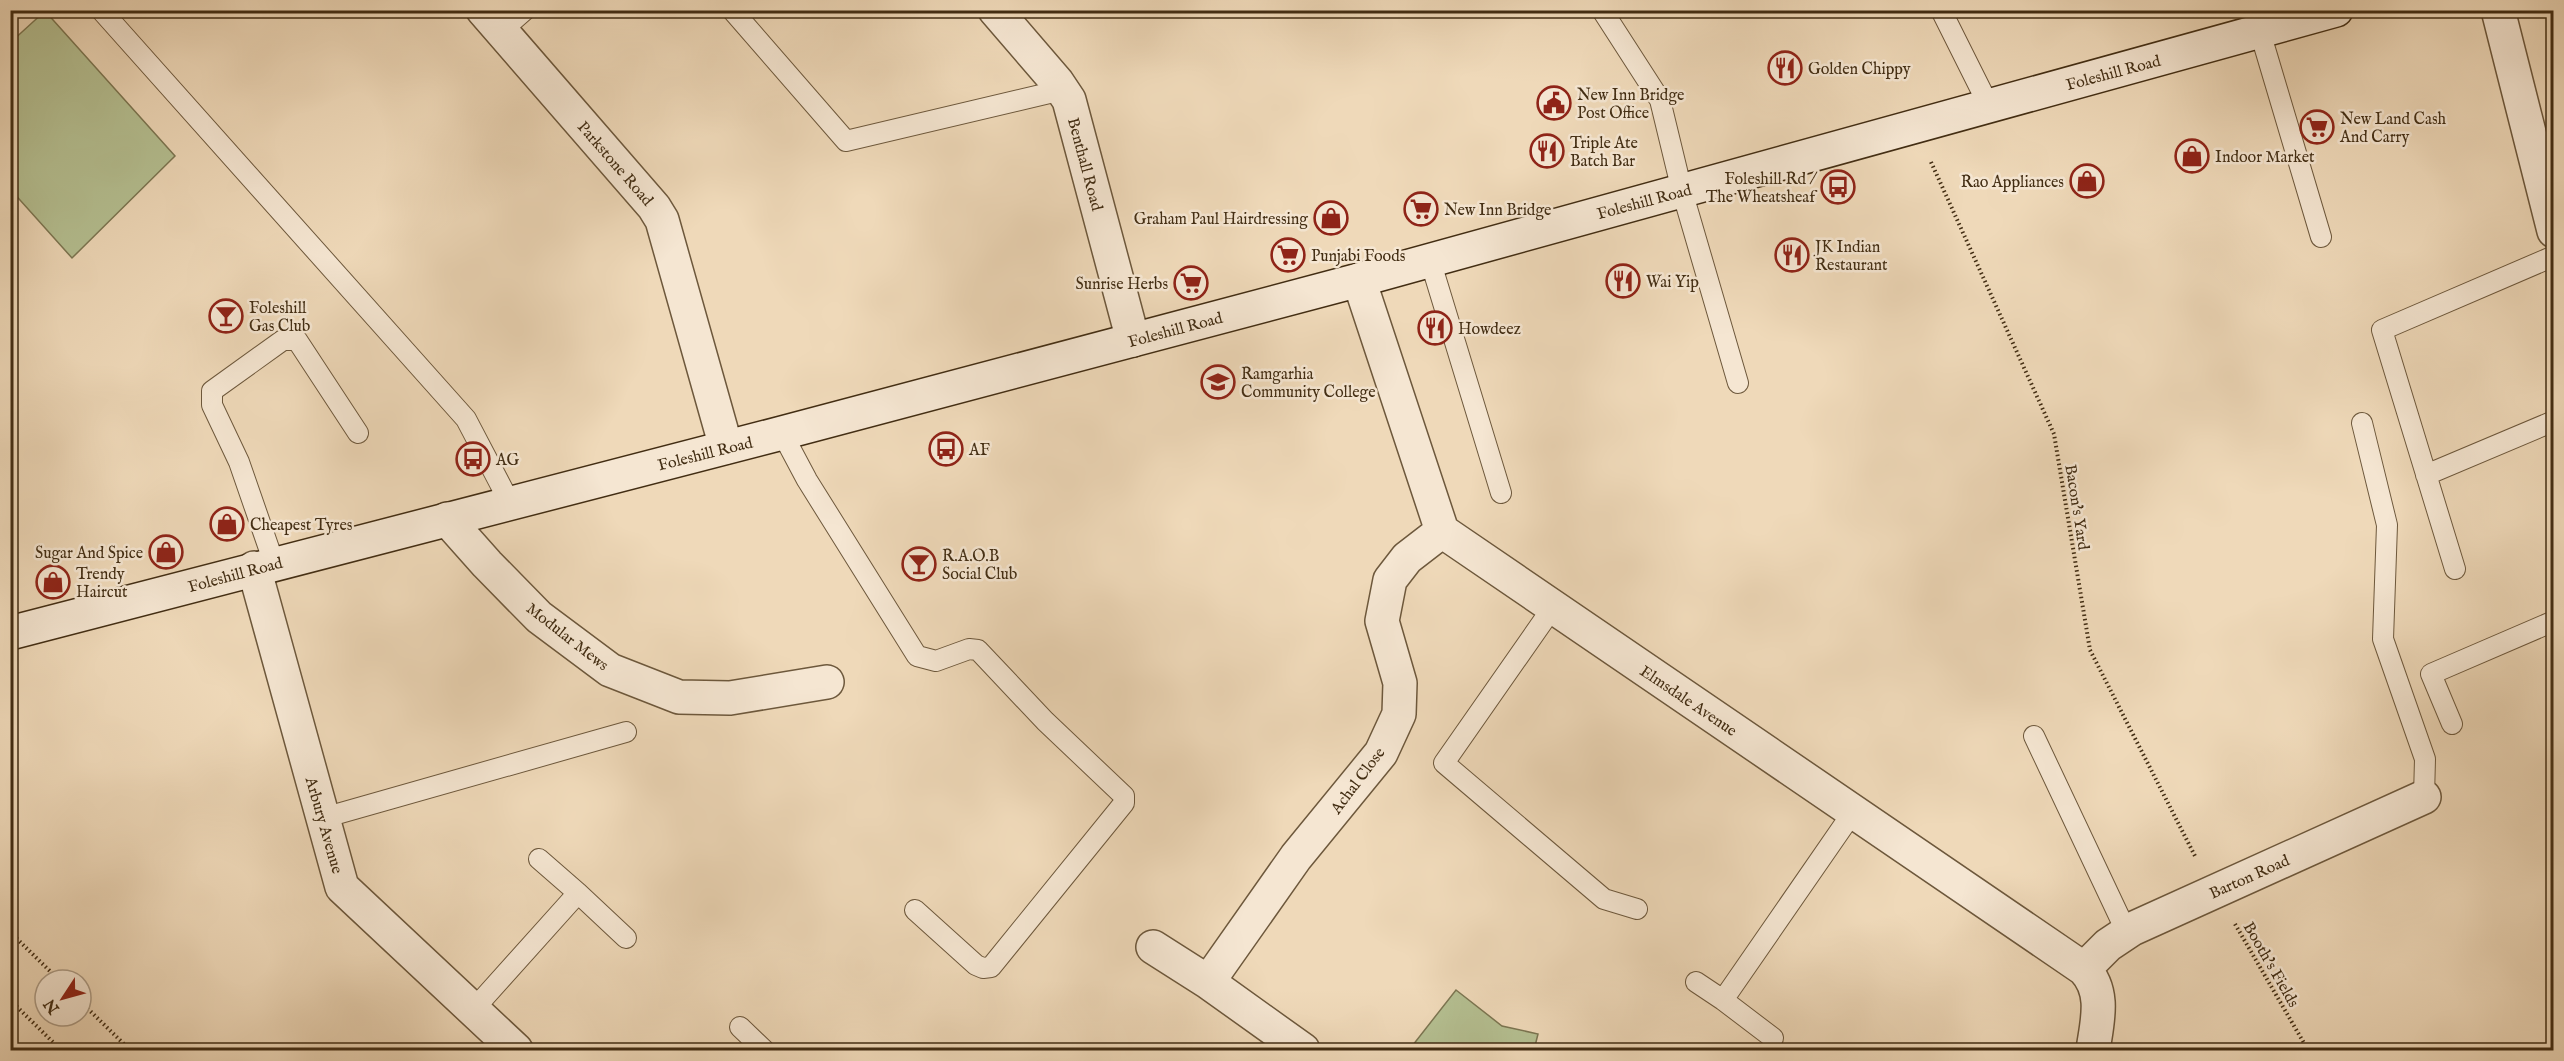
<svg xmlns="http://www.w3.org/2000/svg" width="2564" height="1061" viewBox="0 0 2564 1061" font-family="'IM FELL English',serif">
  <rect width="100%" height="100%" fill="#efd9b9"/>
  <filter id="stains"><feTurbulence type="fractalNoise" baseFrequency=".00333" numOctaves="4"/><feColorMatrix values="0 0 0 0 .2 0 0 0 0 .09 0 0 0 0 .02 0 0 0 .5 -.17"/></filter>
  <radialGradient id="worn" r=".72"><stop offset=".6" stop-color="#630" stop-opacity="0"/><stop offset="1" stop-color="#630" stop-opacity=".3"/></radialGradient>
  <!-- green -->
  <path fill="#b5c092" stroke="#7c7652" stroke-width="1.5" d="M45 11 175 156 72 258 11 190V42Z
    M1456 990 1502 1026 1538 1034 1534 1050H1409Z"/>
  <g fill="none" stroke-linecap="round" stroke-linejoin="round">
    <defs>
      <path id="service" d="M101 10 466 419 510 503
        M732 10 846 141 1062 90
        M1602 10 1660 100 1682 191 1738 383
        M1941 10 1989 106
        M501 31 525 10
        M2260 32 2321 237
        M1430 260 1501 493
        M2362 423 2387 525 2383 639 2425 759 2424 797
        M782 433 807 480 917 656 936 661 969 649 978 650 1045 721 1124 796V803L991 967 983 968 976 965 915 910
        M2426 475 2554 421
        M274 563 239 462 212 405V391L283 340H297L358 433
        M2455 569 2382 330 2554 256
        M1553 607 1444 763 1604 899 1637 909
        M2452 724 2431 674 2554 621
        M2034 736 2127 933
        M323 818 626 732
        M578 893 626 938
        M1696 982 1723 1000
        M473 1010 578 893 539 859
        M740 1027 764 1050
        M1773 1038 1723 1000 1853 812"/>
      <path id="minor" d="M483 10 654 207 662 220 726 447
        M995 10 1057 82 1069 100 1133 340
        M2498 10 2554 231
        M1359 280 1442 531 2084 969C2106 992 2097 1022 2093 1050
        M447 519 487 564 539 617 610 670 679 697 730 698 827 682
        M254 568 342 887 516 1050
        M1153 947 1208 982 1303 1050
        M2084 969 2108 945 2132 929 2424 797
        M1208 982 1296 857 1381 753 1399 714 1400 683 1382 621 1390 580 1407 558 1442 531"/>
      <path id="secondary" d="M10 633 782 433 1359 280 2336 10"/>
    </defs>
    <!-- service casing -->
    <use href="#service" stroke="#6d583c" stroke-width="22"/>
    <!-- minor casing -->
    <use href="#minor" stroke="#6d583c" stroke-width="36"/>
    <!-- secondary casing -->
    <use href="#secondary" stroke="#422d13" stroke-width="36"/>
    <!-- path -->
    <path stroke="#422d13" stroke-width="4" stroke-dasharray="1.5 3" stroke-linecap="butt" d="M1931 162 2054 434 2090 650 2196 858
      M2235 924 2308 1050
      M10 932 59 980
      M10 1000 61 1050
      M81 1002 130 1050"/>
    <!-- service -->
    <use href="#service" stroke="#f5e6d2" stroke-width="20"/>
    <!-- minor -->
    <use href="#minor" stroke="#f5e6d2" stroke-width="33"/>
    <!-- secondary -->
    <use href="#secondary" stroke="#f5e6d2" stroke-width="33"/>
  </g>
  <!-- icons -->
  <defs>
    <symbol id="restaurant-ring" viewBox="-11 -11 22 22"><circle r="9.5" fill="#f5e6d2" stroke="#8f2418" stroke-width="1.5"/><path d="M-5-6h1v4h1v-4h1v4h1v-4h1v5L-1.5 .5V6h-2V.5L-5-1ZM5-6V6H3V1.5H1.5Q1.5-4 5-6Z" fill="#8f2418"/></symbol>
    <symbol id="civic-ring" viewBox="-11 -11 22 22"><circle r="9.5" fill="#f5e6d2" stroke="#8f2418" stroke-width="1.5"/><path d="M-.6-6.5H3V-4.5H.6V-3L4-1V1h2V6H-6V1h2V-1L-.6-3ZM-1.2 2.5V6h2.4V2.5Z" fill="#8f2418"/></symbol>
    <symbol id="supermarket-ring" viewBox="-11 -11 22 22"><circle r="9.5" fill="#f5e6d2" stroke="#8f2418" stroke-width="1.5"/><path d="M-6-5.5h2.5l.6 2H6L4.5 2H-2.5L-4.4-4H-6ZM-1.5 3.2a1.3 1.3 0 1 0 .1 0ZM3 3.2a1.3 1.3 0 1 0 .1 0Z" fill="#8f2418"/></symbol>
    <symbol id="shop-ring" viewBox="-11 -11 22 22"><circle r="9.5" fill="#f5e6d2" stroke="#8f2418" stroke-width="1.5"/><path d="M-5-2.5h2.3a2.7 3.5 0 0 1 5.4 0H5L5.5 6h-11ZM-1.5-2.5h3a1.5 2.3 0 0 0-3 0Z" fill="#8f2418"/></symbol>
    <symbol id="bus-ring" viewBox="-11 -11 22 22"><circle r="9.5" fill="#f5e6d2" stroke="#8f2418" stroke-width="1.5"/><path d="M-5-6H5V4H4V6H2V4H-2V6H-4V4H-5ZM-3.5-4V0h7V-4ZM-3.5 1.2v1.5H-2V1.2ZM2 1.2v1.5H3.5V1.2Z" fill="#8f2418"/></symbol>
    <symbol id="bar-ring" viewBox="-11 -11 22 22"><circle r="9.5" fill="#f5e6d2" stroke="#8f2418" stroke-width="1.5"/><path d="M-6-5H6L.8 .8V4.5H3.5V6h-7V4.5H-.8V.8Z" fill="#8f2418"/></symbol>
    <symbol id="school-ring" viewBox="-11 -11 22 22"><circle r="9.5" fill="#f5e6d2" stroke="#8f2418" stroke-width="1.5"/><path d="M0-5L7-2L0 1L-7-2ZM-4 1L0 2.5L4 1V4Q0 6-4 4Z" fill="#8f2418"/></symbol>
  </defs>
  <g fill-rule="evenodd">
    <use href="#restaurant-ring" x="1766" y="49" width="38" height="38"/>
    <use href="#civic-ring" x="1535" y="84" width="38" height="38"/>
    <use href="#supermarket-ring" x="2298" y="108" width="38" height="38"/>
    <use href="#restaurant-ring" x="1528" y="132" width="38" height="38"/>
    <use href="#shop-ring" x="2173" y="137" width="38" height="38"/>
    <use href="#shop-ring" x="2068" y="162" width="38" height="38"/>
    <use href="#bus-ring" x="1819" y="168" width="38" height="38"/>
    <use href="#supermarket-ring" x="1402" y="190" width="38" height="38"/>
    <use href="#shop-ring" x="1312" y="199" width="38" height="38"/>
    <use href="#supermarket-ring" x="1269" y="236" width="38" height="38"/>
    <use href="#restaurant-ring" x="1773" y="236" width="38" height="38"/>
    <use href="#restaurant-ring" x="1604" y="262" width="38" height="38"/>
    <use href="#supermarket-ring" x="1172" y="264" width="38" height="38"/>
    <use href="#bar-ring" x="207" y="297" width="38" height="38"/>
    <use href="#restaurant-ring" x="1416" y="309" width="38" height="38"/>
    <use href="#school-ring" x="1199" y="363" width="38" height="38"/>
    <use href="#bus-ring" x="927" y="430" width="38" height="38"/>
    <use href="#bus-ring" x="454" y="440" width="38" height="38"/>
    <use href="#shop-ring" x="208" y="505" width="38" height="38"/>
    <use href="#shop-ring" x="147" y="533" width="38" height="38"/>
    <use href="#bar-ring" x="900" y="545" width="38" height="38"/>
    <use href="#shop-ring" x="34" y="563" width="38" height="38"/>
  </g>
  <g text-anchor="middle" stroke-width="5" stroke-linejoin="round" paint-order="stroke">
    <!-- poi labels -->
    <g font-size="16" fill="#422d13" stroke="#f5e6d2" text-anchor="start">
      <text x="1808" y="74">Golden Chippy</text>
      <text x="1577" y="100">New Inn Bridge<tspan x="1577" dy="18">Post Office</tspan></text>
      <text x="2340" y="124">New Land Cash<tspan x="2340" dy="18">And Carry</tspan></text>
      <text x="1570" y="148">Triple Ate<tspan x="1570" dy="18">Batch Bar</tspan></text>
      <text x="2215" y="162">Indoor Market</text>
      <text x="1815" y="184" text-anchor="end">Foleshill Rd /<tspan x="1815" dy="18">The Wheatsheaf</tspan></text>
      <text x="2064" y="187" text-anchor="end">Rao Appliances</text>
      <text x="1444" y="215">New Inn Bridge</text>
      <text x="1308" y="224" text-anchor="end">Graham Paul Hairdressing</text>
      <text x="1815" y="252">JK Indian<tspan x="1815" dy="18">Restaurant</tspan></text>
      <text x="1311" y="261">Punjabi Foods</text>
      <text x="1646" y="287">Wai Yip</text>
      <text x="1168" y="289" text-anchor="end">Sunrise Herbs</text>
      <text x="249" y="313">Foleshill<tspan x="249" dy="18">Gas Club</tspan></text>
      <text x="1458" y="334">Howdeez</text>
      <text x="1241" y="379">Ramgarhia<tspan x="1241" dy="18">Community College</tspan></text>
      <text x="969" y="455">AF</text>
      <text x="496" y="465">AG</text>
      <text x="250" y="530">Cheapest Tyres</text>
      <text x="143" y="558" text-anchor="end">Sugar And Spice</text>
      <text x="942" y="561">R.A.O.B<tspan x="942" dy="18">Social Club</tspan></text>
      <text x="76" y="579">Trendy<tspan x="76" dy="18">Haircut</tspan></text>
    </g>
    <!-- street labels -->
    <g font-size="16" fill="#422d13" stroke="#f5e6d2">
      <text transform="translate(2113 72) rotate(-15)" y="6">Foleshill Road</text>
      <text transform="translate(616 163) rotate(49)" y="6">Parkstone Road</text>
      <text transform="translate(1086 164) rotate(75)" y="6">Benthall Road</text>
      <text transform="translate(1644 201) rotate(-15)" y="6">Foleshill Road</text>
      <text transform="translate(1175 329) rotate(-15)" y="6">Foleshill Road</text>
      <text transform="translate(705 453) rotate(-14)" y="6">Foleshill Road</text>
      <text transform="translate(2078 507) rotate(81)" y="6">Bacon's Yard</text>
      <text transform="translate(235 574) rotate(-15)" y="6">Foleshill Road</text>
      <text transform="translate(568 636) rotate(38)" y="6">Modular Mews</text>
      <text transform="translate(1689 700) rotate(34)" y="6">Elmsdale Avenue</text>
      <text transform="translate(1357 780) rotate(-53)" y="6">Achal Close</text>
      <text transform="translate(325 825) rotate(74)" y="6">Arbury Avenue</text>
      <text transform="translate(2249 876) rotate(-24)" y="6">Barton Road</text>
      <text transform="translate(2272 964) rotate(60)" y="6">Booth's Fields</text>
    </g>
  </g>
  <!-- margin -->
  <rect width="2564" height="1061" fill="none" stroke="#efd9b9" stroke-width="36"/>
  <rect x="12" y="12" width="2540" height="1037" fill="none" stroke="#422d13" stroke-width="3"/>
  <rect x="18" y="18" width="2528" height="1025" fill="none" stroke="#422d13" stroke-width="1.5"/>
  <!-- north arrow -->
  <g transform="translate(63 998) rotate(234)"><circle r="28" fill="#f5e6d2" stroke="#ad9c86" stroke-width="1.5"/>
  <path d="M0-4.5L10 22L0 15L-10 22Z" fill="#8f2418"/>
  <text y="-9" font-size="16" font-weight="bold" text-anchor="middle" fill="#422d13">N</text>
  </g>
  <rect width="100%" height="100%" filter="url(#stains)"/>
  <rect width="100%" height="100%" fill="url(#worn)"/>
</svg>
